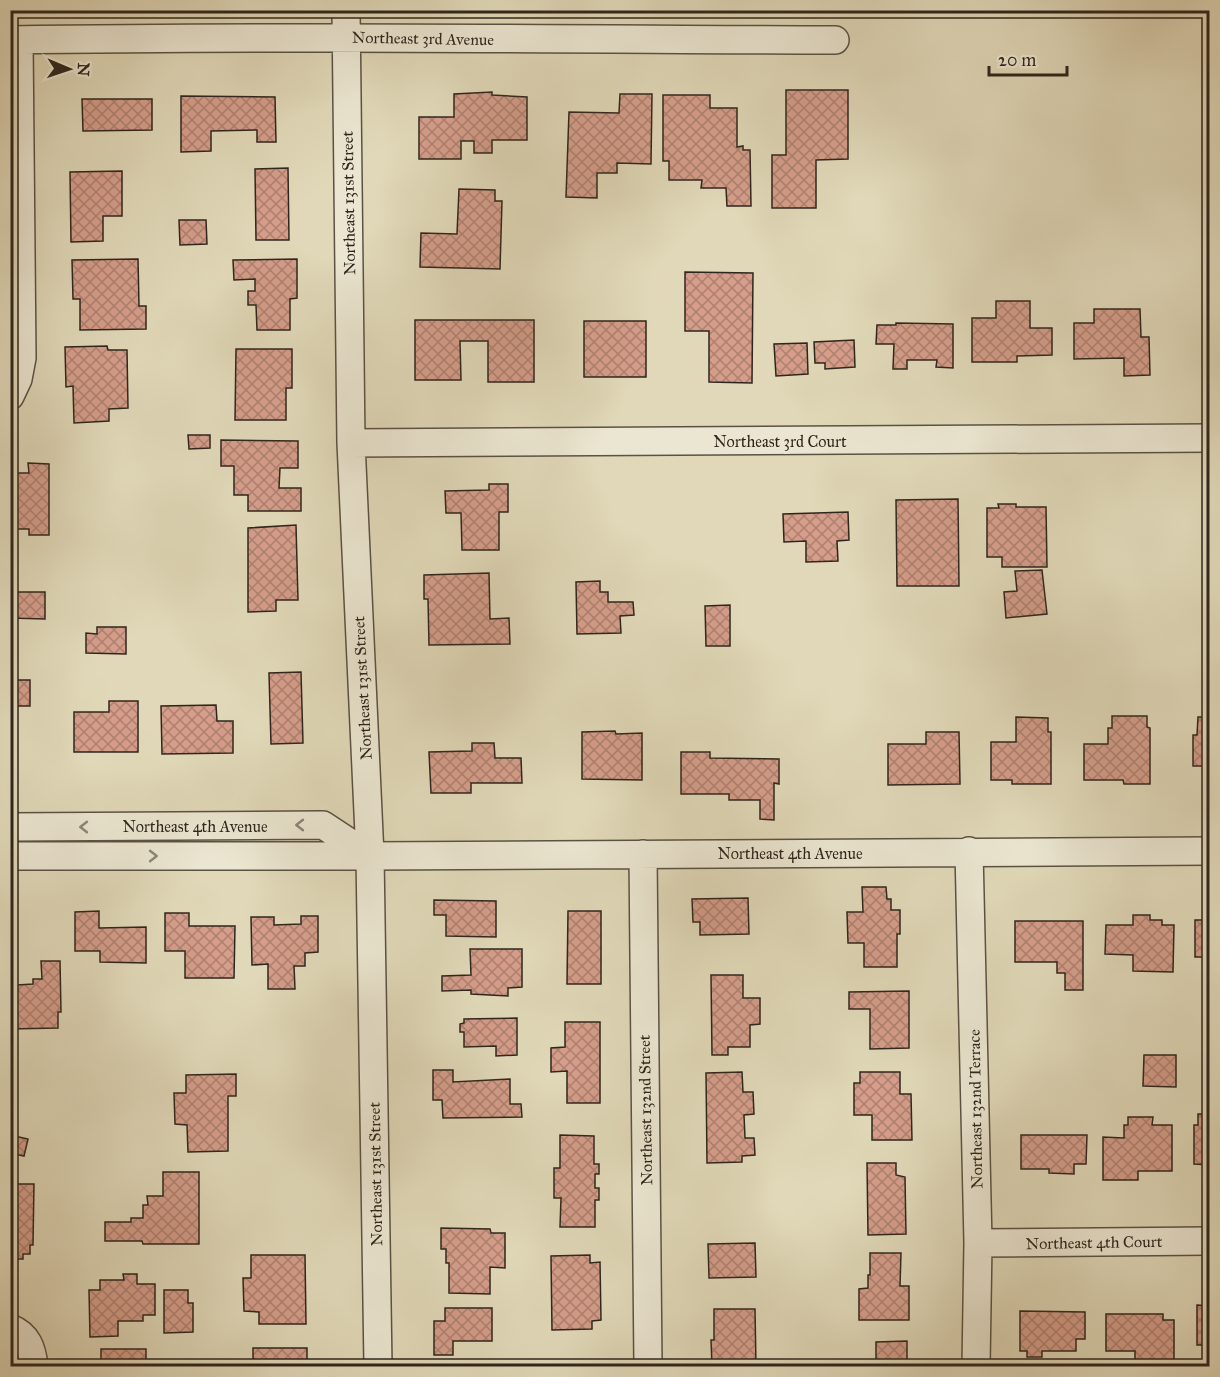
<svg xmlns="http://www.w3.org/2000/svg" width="1220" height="1377" viewBox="0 0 1220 1377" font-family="'IM FELL Great Primer',serif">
  <defs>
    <pattern id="building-cross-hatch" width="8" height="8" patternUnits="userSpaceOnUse" patternTransform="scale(1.5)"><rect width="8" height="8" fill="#d59d8a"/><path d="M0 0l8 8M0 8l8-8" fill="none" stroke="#ad8070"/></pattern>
  </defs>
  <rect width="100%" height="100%" fill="#e0d8b8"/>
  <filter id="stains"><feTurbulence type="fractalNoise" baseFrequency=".00333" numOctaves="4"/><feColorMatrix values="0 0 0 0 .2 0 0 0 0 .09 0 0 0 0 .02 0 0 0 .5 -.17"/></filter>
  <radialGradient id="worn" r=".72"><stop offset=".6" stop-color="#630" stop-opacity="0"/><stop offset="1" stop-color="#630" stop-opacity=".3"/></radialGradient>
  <!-- building -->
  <path fill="url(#building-cross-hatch)" stroke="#2f261d" stroke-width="1.5" d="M786 90H848V159L816 160V208H772V155H786Z
    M492 92V95L527 97V140H492V153H474V141H461V159H419V117H454V94Z
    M620 94H652L651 164 617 163V173H597V198L566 197 569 112 619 113Z
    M663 95H710V108H737V147L743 146V150H750L751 206H727L726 188H701L702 180H669V161H663Z
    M181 96 275 97 276 142H257V130L211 131V151L181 152Z
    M82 99H152V130L83 131Z
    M288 168 289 240H256L255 169Z
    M122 171V216H103V241L71 242 70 172Z
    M459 189 495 190V201H502L500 269 420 267 421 233 457 234Z
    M179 220H206L207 244 180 245Z
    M138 259 139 306H146V329L80 330V299H73L72 260Z
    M297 259V298L290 299V330H257L256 305H248V291H255V279L234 280 233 260Z
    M685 272 753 273 752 383 709 382V331H685Z
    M996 301H1030V328H1052V355L1017 356V362H972V318H996Z
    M1094 309H1140L1141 337H1149L1150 375 1124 376V358L1074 359V323H1094Z
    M415 320H534V382H488V341H460L461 380H415Z
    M584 321H646V377H584Z
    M896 323 953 324V368L936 367 937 360H907V369H893L894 344H876L877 325H896Z
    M854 340 855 367 825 369V363H815L814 342Z
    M807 343 808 374 776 376 774 344Z
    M107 346 108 350H127L128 408 109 409V421L74 423 73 386 66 387 65 347Z
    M236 349H292V388H286V420H235Z
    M188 435H210V448L189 449Z
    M221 440 298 441V468H280L279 488H301V511H248V495H234V466H221Z
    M28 463 49 464V535H29V529H10V470H13V473H29Z
    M489 484H508V512H499V550H462L461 513H446L445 491 489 490Z
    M958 499 959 586H897L896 500Z
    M998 504H1016V507H1046L1047 567H1002V557H987V508H999Z
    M848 512 849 540 837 541 838 561 806 562V541L784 542 783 514Z
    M1209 514H1210V540L1208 539Z
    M296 525 298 600H276V611L248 612V528Z
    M1042 570 1047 614 1006 618 1004 592 1017 591 1015 571Z
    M489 573 490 619 509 618 510 644 429 645 428 599H424V575Z
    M600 581V592H608V602H633L634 615 620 616 621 633 577 634 576 582Z
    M10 592H45V619L10 618Z
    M730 605V646H706L705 606Z
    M97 627H126V654L86 653V633L97 634Z
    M301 672 303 743 271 744 269 673Z
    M10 680H30V706H10Z
    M109 701H138V752H74V712H109Z
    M216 705 217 721H233V753L162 754 161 706Z
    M1207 705H1210V766H1193V735H1197L1198 717H1207Z
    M1112 716H1147V727L1150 728V784H1124L1123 780H1084V744H1108V728H1112Z
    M1016 717 1048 718V732H1051V784H1012V780H991V742H1016Z
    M615 731 616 734 642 733V780L582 779V732Z
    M926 732H959L960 784 888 785V744H926Z
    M472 743H494L495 758H521L522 783H471V793H431L429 752 472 751Z
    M681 752H710V758L779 759V784L774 783V820L760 819V800H729V794H681Z
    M862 887H886L887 899H891V910H900V934H897V967H864V943H848L847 912H863Z
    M748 898 749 934 700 935V922H693L692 899Z
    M434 900 496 901V937L446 936V915H434Z
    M99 911V928L146 927V963L100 962V951H75V912Z
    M568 911H601V984H567Z
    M165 913H189V926H235L234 978H185V951H165Z
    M1133 915H1150V920H1162V925H1174L1173 972 1133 971V955L1105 954 1106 925H1133Z
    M301 916H318V952L305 953V966H294L295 989H268V964L252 965 251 917H274V925L301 924Z
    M1195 920H1210V974H1206L1207 957H1195Z
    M1015 921H1083V990H1065V973H1057V962H1015Z
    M470 949H522V987L508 988V996L471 994V990L442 991V976L471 975Z
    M41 961H60L61 1012H58V1028L10 1029V970H17V985L33 984V979H42Z
    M711 975H743V998H760V1024L750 1025V1047H728V1055H712Z
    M909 991V1048L870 1049V1009H849V992Z
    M517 1018V1055L496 1056V1046L464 1047V1032H460V1024L464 1023V1019Z
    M565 1022H600V1103H567V1071L551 1072V1048L565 1047Z
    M1144 1055H1176V1087L1143 1086Z
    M433 1070H453V1082L510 1079V1104H521L522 1117 443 1118 442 1100H433Z
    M742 1072 743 1092H753L754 1114 744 1115 745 1138H754L755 1155 742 1156V1162L707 1163 706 1073Z
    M860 1072H900V1094H911L912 1140H872V1115H854V1083H860Z
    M236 1074V1096H228V1151L188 1152 187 1125 175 1124 174 1093H186V1075Z
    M1198 1114H1210V1165L1194 1164V1125H1198Z
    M1128 1117H1153L1152 1125H1172V1171H1138V1180H1103V1137L1124 1138V1125H1128Z
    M10 1135 28 1139 24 1156 10 1153Z
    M560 1135 594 1136V1164H599V1174H595V1188H599V1200H595V1227H560L561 1198H554V1168H560Z
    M1021 1135H1087L1086 1164H1074V1174L1049 1173V1169H1021Z
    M867 1163H896V1175L905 1177 906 1234 868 1235Z
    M163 1172H199V1244H143L142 1241H105V1222H131V1218H143V1205H148L147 1196H163Z
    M10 1184H34L33 1245H30V1254H23V1259H15V1254H10Z
    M441 1228 490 1229 491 1233H505V1268L490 1267V1294L449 1293V1263H446V1249H441Z
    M755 1243 756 1277 709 1278 708 1244Z
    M870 1253H901L900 1286H909V1320H859V1289L868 1288V1275H870Z
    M251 1255H305L306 1324H259V1312L244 1311 243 1278H251Z
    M590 1255V1263L600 1262 601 1320 592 1321V1329L552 1330 551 1256Z
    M123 1274H137V1284H155V1315H143V1321H118V1336L90 1337 89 1290H100V1280H124Z
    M164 1290H188V1303H193V1332L164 1333Z
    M1197 1305 1210 1306V1345H1197Z
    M445 1308H492V1341H453V1355H434V1321H445Z
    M714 1309H755L756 1366H712L711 1340H714Z
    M1020 1311 1085 1312V1339H1076V1351H1042V1357H1027V1351H1020Z
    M1106 1314H1163V1320H1174V1365H1135V1351H1106Z
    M907 1341V1362H915V1366H870H876V1342Z
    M253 1348H307V1366H253Z
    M101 1349H146V1366H101Z
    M477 1365V1366H432Z"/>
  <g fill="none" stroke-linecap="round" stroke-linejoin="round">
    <defs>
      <path id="street" d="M346 10 351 443 370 856 378 1366
        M10 40C285 36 560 39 835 40
        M10 396 18 379 22 358 19 40
        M351 443 1210 438
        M10 827 323 825 370 856
        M969 851 978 1243 976 1366
        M643 854 648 1366
        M10 856H370L1210 851
        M978 1243 1210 1241
        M10 1328C28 1335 32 1349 34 1366"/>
    </defs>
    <!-- street casing -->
    <use href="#street" stroke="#5b5244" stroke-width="30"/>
    <!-- street -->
    <use href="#street" stroke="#ebe6d1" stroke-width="27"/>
  </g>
  <!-- one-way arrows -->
  <defs><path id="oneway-chevron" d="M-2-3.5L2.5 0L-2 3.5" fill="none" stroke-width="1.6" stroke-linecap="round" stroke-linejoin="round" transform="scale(1.5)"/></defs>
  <g stroke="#8d8677">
    <use href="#oneway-chevron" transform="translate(300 825) rotate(180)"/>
    <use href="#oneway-chevron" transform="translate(84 827) rotate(180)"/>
    <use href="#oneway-chevron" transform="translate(153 856)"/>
  </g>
  <g text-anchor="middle" stroke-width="6" stroke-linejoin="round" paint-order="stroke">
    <!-- street labels -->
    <g font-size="16" fill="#2f261d" stroke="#ebe6d1">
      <text transform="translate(423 38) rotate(1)" y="6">Northeast 3rd Avenue</text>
      <text transform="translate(348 203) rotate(-91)" y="6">Northeast 131st Street</text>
      <text x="780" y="447">Northeast 3rd Court</text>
      <text transform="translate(362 688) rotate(-93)" y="6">Northeast 131st Street</text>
      <text x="195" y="832">Northeast 4th Avenue</text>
      <text x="790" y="859">Northeast 4th Avenue</text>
      <text transform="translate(975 1109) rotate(-91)" y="6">Northeast 132nd Terrace</text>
      <text transform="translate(645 1110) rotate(-91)" y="6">Northeast 132nd Street</text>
      <text transform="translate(375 1174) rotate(-91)" y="6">Northeast 131st Street</text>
      <text transform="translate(1094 1242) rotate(-1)" y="6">Northeast 4th Court</text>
    </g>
  </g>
  <!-- margin -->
  <rect width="1220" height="1377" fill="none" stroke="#e0d8b8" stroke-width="36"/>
  <rect x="12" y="12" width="1196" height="1353" fill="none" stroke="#2f261d" stroke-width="3"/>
  <rect x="18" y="18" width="1184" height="1341" fill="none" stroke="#2f261d" stroke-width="1.5"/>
  <!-- north arrow -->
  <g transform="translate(69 69) rotate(92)" stroke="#ebe6d1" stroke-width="4.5" paint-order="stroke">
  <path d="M0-4.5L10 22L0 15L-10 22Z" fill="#2f261d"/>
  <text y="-9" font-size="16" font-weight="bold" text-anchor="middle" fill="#2f261d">N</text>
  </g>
  <!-- scale -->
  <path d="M989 66v9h78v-9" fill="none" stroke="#2f261d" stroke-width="3"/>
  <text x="998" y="66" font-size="18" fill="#2f261d" stroke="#ebe6d1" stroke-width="4.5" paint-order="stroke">20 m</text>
  <rect width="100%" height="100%" filter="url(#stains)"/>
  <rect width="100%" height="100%" fill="url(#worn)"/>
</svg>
